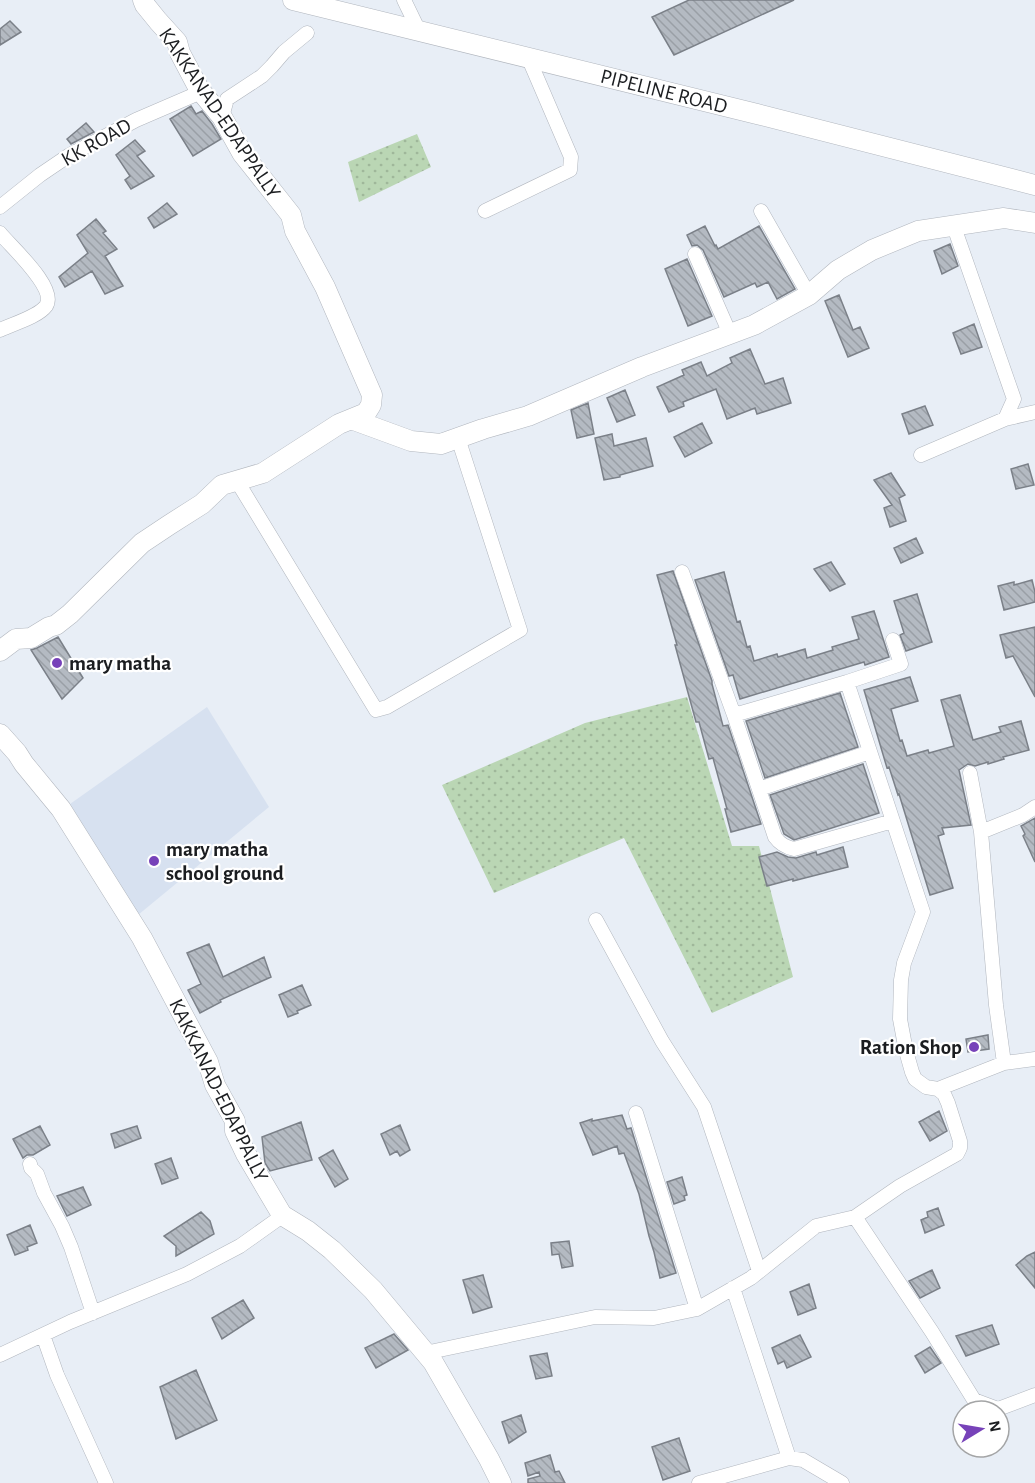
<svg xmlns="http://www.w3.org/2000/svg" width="1035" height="1483" viewBox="0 0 1035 1483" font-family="'Alegreya Sans',sans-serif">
  <defs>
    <pattern id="grass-dots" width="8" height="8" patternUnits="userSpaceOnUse" patternTransform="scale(1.5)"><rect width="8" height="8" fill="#bad6b4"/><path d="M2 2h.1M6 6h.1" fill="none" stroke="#9fb79a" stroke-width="1.8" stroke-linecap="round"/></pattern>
    <pattern id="building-back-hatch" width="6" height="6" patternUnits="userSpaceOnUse" patternTransform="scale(1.5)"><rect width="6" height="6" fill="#b4bac2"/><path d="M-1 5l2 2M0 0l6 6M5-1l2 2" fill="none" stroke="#9a9fa6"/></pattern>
  </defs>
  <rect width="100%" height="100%" fill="#e8eef6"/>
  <!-- built -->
  <path fill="#d7e1f0" d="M207 707 269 807 138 915 70 804Z"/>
  <!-- grass -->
  <path fill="url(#grass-dots)" d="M417 134 431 167 359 202 348 162Z
    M687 697 732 846H759L793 977 712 1013 624 838 494 893 442 785 585 723Z"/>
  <!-- building -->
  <path fill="url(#building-back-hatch)" stroke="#7b8088" stroke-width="1.5" d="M689 0H794L674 55 652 17Z
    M10 21 21 32 0 45V29Z
    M191 106 196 114 202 111 212 124 221 139 193 156 170 119Z
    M86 123 94 132 71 144 67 139Z
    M135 140 145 151 137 156 154 176 131 189 125 180 130 176 116 155Z
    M167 203 177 214 154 228 148 218Z
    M96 219 106 231 103 233 117 249 105 256 123 286 105 294 92 271 65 287 59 277 88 253 77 235Z
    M705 226 715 246 716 245 718 249 759 226 795 289 777 299 768 282 757 287 755 283 724 297 703 250 697 245 692 246 687 235Z
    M950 244 958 266 942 274 934 251Z
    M687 259 712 316 688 326 665 269Z
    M839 295 853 330 860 327 869 348 848 357 825 301Z
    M974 324 982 347 961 354 953 333Z
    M750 349 765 384 783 378 791 403 757 414 755 408 727 419 716 389 683 402 684 406 669 412 657 387 684 375 682 370 701 362 707 376 732 363 730 358Z
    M625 390 635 415 617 422 607 398Z
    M588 403 594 434 577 438 571 410Z
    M925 406 933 425 909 434 902 414Z
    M702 423 712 443 685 457 674 437Z
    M612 434 614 446 646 438 653 466 620 475V477L604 480 595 438Z
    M1028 464 1034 485 1016 489 1011 469Z
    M891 473 905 495 899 498 906 521 890 527 884 508 892 505 874 480Z
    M916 538 923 553 901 563 894 548Z
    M831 562 845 584 830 591 814 569Z
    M673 571 712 681V684L723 726 728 725 761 824 731 832 725 809H727L713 758 709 759 699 722H696L675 645H677L657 575Z
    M724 572 737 622 740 621 747 647 750 646 754 661 777 654 778 657 805 649 807 658 833 650 832 647 859 639 852 617 874 611 889 657 865 665 864 662 740 699 733 675 729 676 695 580Z
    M1032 580 1035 592V602L1004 610 998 586 1014 582V585Z
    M917 594 932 642 906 651 900 635 904 633 894 601Z
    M1035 627V697L1013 656 1006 658 1000 635Z
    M58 637 83 678 62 699 31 650 37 648Z
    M910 677 918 701 891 709 900 741 902 740 907 756 928 750 929 753 954 746 941 700 960 695 973 740 1001 732 999 727 1021 721 1029 750 1003 757 1004 759 988 764V762L975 766 968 764 959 770 971 825 942 828 944 834 938 836 953 888 930 895 899 794 898 795 889 767 887 768 864 690Z
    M840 693 858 747 765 778 746 721Z
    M863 764 879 813 794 840 784 834 770 795Z
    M1035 818V862L1023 836 1025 834 1021 826Z
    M843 847 848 867 793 881V879L767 886 759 857 777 852 788 857 796 858 816 852 817 855Z
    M209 944 223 977 264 957 271 977 220 1000 221 1002 200 1013 188 990 201 984 187 953Z
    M302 985 311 1005 297 1011 298 1013 288 1017 279 995Z
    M988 1035 989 1049 968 1052 966 1039Z
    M939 1111 947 1131 930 1141 919 1122Z
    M622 1115 627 1129 631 1128 676 1273 660 1278 654 1252 649 1236 639 1194 624 1153 619 1154 617 1146 593 1155 580 1123 592 1119V1121Z
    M301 1122 312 1160 270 1171 265 1163 262 1137Z
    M400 1125 410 1150 400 1156 397 1151 390 1155 381 1134Z
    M40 1126 50 1145 33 1155H27L23 1158 13 1139Z
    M137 1126 141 1138 115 1148 111 1134Z
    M333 1150 348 1179 335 1187 319 1158Z
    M171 1158 178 1178 162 1184 155 1164Z
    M682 1177 687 1195 684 1196 685 1200 674 1204 667 1182Z
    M83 1187 91 1205 67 1216 57 1196Z
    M938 1208 944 1225 925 1233 921 1220 928 1217 927 1212Z
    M201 1212 210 1221 214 1234 176 1256V1246L164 1236Z
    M30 1225 37 1243 27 1247 28 1250 15 1255 7 1235Z
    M569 1241 573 1266 562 1268 559 1254 552 1255 551 1243Z
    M1035 1252V1288L1016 1265 1027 1256Z
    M932 1270 940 1288 920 1298 909 1281Z
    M483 1275 492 1307 473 1313 463 1280Z
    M809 1284 816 1308 798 1315 790 1292Z
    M243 1300 254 1318 222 1339 212 1318Z
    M992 1325 999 1344 966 1356 956 1336Z
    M394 1334 408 1350 376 1368 365 1348Z
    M800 1335 811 1357 787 1368 784 1361 778 1364 772 1348Z
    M930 1347 941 1363 925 1373 915 1356Z
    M547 1353 552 1376 536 1379 530 1356Z
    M196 1370 217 1420 176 1439 160 1387Z
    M521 1415 526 1432 509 1443 502 1422Z
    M679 1438 690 1471 663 1480 652 1447Z
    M550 1455 555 1472 559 1471 565 1483H528V1479L540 1476 539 1472 528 1476 525 1463Z"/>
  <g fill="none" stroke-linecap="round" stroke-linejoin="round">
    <defs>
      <path id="street" d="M404 0 419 31
        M222 117 227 99 262 76 272 66 284 52 307 33
        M0 207 40 175 68 156 136 120 201 92
        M485 211 570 170 571 157 528 57
        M761 211 809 295
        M0 233C10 246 58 288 46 306 38 317 12 324 0 330
        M695 254 730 334
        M1005 419 1035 412
        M921 455 1005 419 1014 399 953 224
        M237 481 376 710 387 707 520 630 458 438
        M682 572 734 715
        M847 682 734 715 775 837C780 844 785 847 794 849L893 821
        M970 773 981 832 996 1005 1004 1063 1035 1059
        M759 789 870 752
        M981 832 1023 815 1035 807
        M596 920 662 1041 704 1107 759 1271
        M938 1089 1004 1063
        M636 1113 697 1309
        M30 1164 31 1168 37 1174 44 1193 62 1226 71 1247 93 1313
        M855 1217 932 1332 974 1400 998 1409 1035 1395
        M733 1288 789 1458
        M43 1335 57 1375 106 1483
        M425 1353 595 1317 654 1318 697 1309 751 1278 816 1226 855 1217 900 1186 957 1154 960 1148V1141L948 1103 944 1094 938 1089 926 1087 915 1079 912 1072 906 1051 900 1019 901 980 904 963 923 912 847 682 901 664 893 640
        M0 1355 70 1322 187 1274 240 1246 278 1219 282 1215
        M699 1483 789 1458 803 1460 842 1483"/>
      <path id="secondary" d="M293 0 757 114 1035 185
        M351 419 411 441 441 444 483 429 528 416 642 367 754 325 809 295 838 270 872 250 918 231 1004 218 1035 223
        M0 651 16 639 31 638 49 627 56 625 70 614 142 543 169 525 202 504 222 485 263 473 339 424 366 413 371 405 372 395 325 287 295 231 291 215 242 153 222 117 199 89 180 53 177 42 158 21 145 5 143 0
        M0 734 17 753 24 764 61 809 142 938 208 1062 215 1085 235 1121V1131L246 1154 282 1215 308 1231 332 1250 373 1290 433 1362 489 1459 501 1483"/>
    </defs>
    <!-- street casing -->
    <use href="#street" stroke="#b1b6be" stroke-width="15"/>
    <!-- secondary casing -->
    <use href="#secondary" stroke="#b1b6be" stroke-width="21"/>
    <!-- street -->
    <use href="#street" stroke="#fff" stroke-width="14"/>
    <!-- secondary -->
    <use href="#secondary" stroke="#fff" stroke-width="20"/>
  </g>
  <!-- markers -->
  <g fill="#7742b9" stroke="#fff" stroke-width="2">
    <circle cx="57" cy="663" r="6"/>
    <circle cx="154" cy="861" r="6"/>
    <circle cx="974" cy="1047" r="6"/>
  </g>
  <g text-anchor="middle" stroke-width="4.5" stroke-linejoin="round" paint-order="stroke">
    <!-- street labels -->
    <g font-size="21" fill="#1b1d20" stroke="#fff">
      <text transform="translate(664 91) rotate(14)" y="7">PIPELINE ROAD</text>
      <text transform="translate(220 113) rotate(56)" y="7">KAKKANAD-EDAPPALLY</text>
      <text transform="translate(96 142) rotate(-29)" y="7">KK ROAD</text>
      <text transform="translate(219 1090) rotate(64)" y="7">KAKKANAD-EDAPPALLY</text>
    </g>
    <!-- poi labels -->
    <g font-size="21" font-weight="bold" fill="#1b1d20" stroke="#fff" text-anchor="start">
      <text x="69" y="670">mary matha</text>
      <text x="166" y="856">mary matha<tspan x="166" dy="24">school ground</tspan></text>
      <text x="962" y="1054" text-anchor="end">Ration Shop</text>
    </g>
  </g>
  <!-- north arrow -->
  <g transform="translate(981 1429) rotate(79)"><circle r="28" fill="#ffffff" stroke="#a4a5a6" stroke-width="1.5"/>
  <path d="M0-4.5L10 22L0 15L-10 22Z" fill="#7742b9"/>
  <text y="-9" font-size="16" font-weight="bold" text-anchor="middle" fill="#1b1d20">N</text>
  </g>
</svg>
